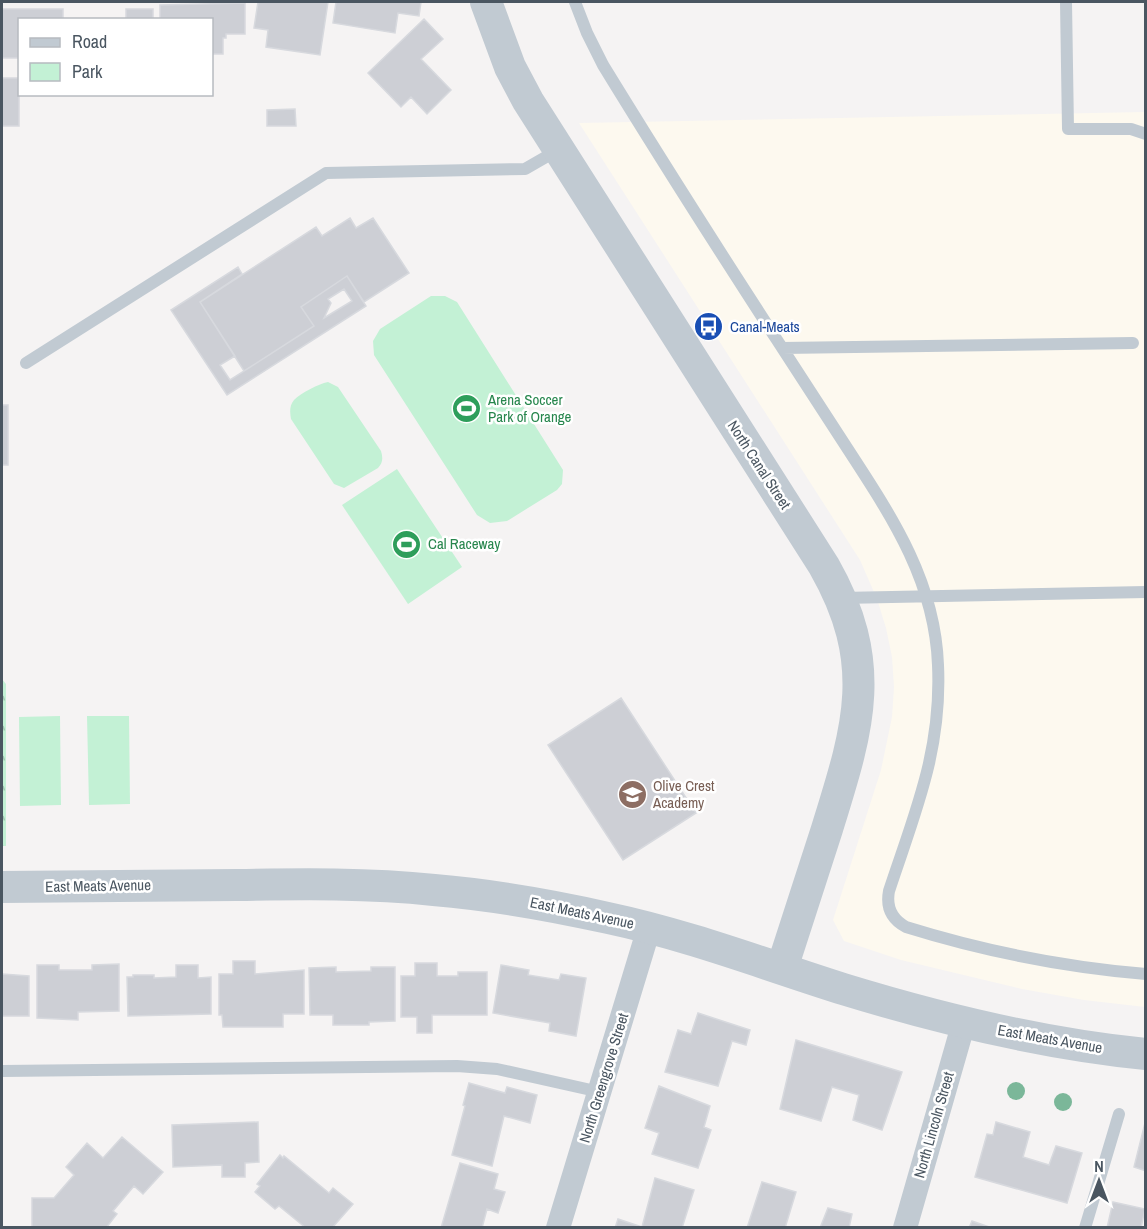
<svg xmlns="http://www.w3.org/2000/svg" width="1147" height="1229" viewBox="0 0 1147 1229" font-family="'Archivo Narrow',sans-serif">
  <defs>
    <pattern id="grass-tufts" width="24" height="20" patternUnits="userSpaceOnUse" patternTransform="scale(1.5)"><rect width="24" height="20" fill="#c3f1d5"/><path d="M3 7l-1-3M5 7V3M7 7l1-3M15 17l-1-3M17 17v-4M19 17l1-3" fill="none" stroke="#a0c6b0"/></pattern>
  </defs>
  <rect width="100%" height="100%" fill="#f5f3f3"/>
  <!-- commercial -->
  <path fill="#fdf9ef" d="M1145 112V1007L1084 1000 1022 989 901 960 844 941 833 920 881 770 892 717 894 687 892 657 886 628 877 599 860 560 579 123Z"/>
  <!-- grass -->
  <path fill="url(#grass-tufts)" d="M2 679 6 684V846H2Z"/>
  <!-- green -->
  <path fill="#c3f1d5" d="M431 296H445L457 302 563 470 562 484 557 490 507 521 490 523 477 515 374 355 373 341 380 329Z
    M328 382 338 387 381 451C383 458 383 463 378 468L344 488 334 484 291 419C290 413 289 406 294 400 301 393 318 384 328 382Z
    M397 469 462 567 408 604 342 505Z
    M60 716 61 805 20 806 19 717Z
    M87 716H129L130 804 89 805Z"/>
  <!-- building -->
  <path fill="#cdcfd5" stroke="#d7d9de" stroke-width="1.5" fill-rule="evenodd" d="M258 2H328L320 55 266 47 268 30 254 28Z
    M336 2H421L419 16 398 13 395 33 333 23Z
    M245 3V34H226V38H223V54H212V20H160V5Z
    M2 9H63V20H20V58H2Z
    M126 9H153V20H126Z
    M424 19 443 39 421 59 451 90 427 114 411 97 401 107 368 73Z
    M2 78H19V126H2Z
    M295 109 296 126H267V110Z
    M350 218 356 228 373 218 409 273 364 302 347 276 301 307 314 326 244 371 200 302 316 227 322 236Z
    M238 267 242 274 200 302 235 356 220 365 230 380 314 326 301 307 347 276 366 306 227 395 171 310ZM344 289 352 301 324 318 331 303 328 299Z
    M2 405H8V465H2Z
    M621 698 696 813 623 860 548 745Z
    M233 961H255V974L304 970V1014H283V1027H223L222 1015H219V974H233Z
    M415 963H437V976H458V972H487V1015H432V1033H417V1017H401V976H415Z
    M119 964V1011L78 1012V1020L37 1018V965H59V970H92V965Z
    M176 965H198V978L211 977V1014L128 1016 127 977H133V975H154V978L176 977Z
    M501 965 529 970 528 975 559 980 561 974 586 978 576 1036 549 1031 550 1023 493 1013Z
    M336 967V972L371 971V967H395V1021L369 1022V1025H333V1015H310L309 968Z
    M2 974 29 976V1016H2V1028Z
    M698 1013 750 1030 746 1045 732 1041 718 1086 665 1072 678 1030 691 1034Z
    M796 1040 902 1072 882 1130 853 1120 859 1095 832 1087 821 1121 780 1109Z
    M469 1083 505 1093 507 1087 537 1095 530 1123 504 1116 492 1166 452 1155 465 1106 463 1105Z
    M659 1086 710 1106 704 1127 711 1130 698 1168 652 1154 659 1133 645 1128Z
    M1146 1119V1171L1134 1167Z
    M258 1122 259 1162 245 1163V1177H222V1165L173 1167 172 1125Z
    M996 1122 1030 1132 1023 1157 1049 1165 1056 1146 1082 1153 1067 1203 975 1177 987 1134 993 1135Z
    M122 1137 163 1172 143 1194 134 1186 113 1211 117 1214 106 1228H32V1198H54L74 1175 66 1167 87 1143 103 1158Z
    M280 1155 283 1158 284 1156 329 1193 333 1188 353 1204 332 1228H306L279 1206 275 1209 255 1192 260 1186 257 1184Z
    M460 1163 498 1174 494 1189 505 1192 498 1213 487 1209 482 1228H441Z
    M655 1178 694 1190 682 1228H615L618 1219 642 1227Z
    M762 1182 796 1192 785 1228H747Z
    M1113 1202 1145 1209 1141 1228H1107Z
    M828 1208 852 1214 849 1228H820Z
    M972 1221 992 1228H969Z"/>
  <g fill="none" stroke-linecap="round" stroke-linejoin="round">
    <!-- service -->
    <path stroke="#c1cad2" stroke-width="12" d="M575 2 587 33 603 65C660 158 718 249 777 340 802 378 826 416 851 454 894 520 935 583 938 665 942 751 915 812 889 891 886 907 891 919 906 927 983 951 1065 967 1146 974
      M1066 2 1068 129H1131L1146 134
      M782 348 1133 343
      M26 363 326 173 525 169 558 150
      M841 598 1146 592
      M2 1071 457 1066 497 1069 600 1092
      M1085 1228 1119 1114"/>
    <!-- minor -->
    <path stroke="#c1cad2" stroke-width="24" d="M558 1228 649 928
      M905 1228 964 1022"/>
    <!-- tertiary -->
    <path stroke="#c1cad2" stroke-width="32" d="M486 2 510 67 528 101 824 566C880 664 858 729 827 829 812 875 797 922 782 968
      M2 887C80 887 158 886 236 885 302 884 368 883 434 890 493 895 550 905 608 918 688 935 764 964 843 989 941 1019 1043 1044 1146 1054"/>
  </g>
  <!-- trees -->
  <g fill="#7bb799">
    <circle cx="1016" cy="1091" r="9"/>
    <circle cx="1063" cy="1102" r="9"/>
  </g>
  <!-- icons -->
  <defs>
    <symbol id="bus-disc" viewBox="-11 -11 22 22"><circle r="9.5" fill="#1a4fb4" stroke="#fff"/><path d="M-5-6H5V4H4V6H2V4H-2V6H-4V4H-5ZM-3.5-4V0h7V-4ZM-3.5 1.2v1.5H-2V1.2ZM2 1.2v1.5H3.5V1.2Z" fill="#fff"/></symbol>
    <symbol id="stadium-disc" viewBox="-11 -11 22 22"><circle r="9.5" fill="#2e9e5b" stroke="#fff"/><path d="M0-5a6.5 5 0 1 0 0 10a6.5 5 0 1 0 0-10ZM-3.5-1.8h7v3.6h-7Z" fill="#fff"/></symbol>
    <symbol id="school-disc" viewBox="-11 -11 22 22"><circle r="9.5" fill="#8d6e63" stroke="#fff"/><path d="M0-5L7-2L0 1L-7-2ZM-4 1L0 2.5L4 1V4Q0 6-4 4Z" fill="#fff"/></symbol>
  </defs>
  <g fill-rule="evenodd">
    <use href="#bus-disc" x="692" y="310" width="33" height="33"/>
    <use href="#stadium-disc" x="450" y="392" width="33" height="33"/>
    <use href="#stadium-disc" x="390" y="528" width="33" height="33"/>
    <use href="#school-disc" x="616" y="778" width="33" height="33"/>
  </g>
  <g text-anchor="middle" stroke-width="5" stroke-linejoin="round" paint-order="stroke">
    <!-- transit labels -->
    <g font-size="15" fill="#164399" stroke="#fff" text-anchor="start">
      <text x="730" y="332">Canal-Meats</text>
    </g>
    <!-- leisure labels -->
    <g font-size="15" fill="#27864d" stroke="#fff" text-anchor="start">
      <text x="488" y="405">Arena Soccer<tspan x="488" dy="17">Park of Orange</tspan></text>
      <text x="428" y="549">Cal Raceway</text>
    </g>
    <!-- street labels -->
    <g font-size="15" fill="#4a5661" stroke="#fff">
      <text transform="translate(759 465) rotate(57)" y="5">North Canal Street</text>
      <text transform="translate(98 886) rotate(-1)" y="5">East Meats Avenue</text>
      <text transform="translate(582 913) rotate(12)" y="5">East Meats Avenue</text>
      <text transform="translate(1050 1039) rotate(10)" y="5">East Meats Avenue</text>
      <text transform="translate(604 1078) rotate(-73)" y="5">North Greengrove Street</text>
      <text transform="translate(934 1125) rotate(-74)" y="5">North Lincoln Street</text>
    </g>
    <!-- education labels -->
    <g font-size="15" fill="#785e54" stroke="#fff" text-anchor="start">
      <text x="653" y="791">Olive Crest<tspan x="653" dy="17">Academy</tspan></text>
    </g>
  </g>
  <!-- border -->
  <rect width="1147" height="1229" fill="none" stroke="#4a5661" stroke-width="6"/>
  <!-- legend -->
  <rect x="18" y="18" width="195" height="78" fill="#ffffff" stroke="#b7bbc0" stroke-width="1.5"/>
  <rect x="30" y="38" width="30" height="9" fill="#c1cad2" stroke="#b7bbc0" stroke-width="1.5"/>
  <text x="72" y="48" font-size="18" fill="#4a5661">Road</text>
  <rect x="30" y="63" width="30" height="18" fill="#c3f1d5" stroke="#b7bbc0" stroke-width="1.5"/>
  <text x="72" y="78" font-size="18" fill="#4a5661">Park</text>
  <!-- north arrow -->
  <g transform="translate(1099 1181)" stroke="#ffffff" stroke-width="4.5" paint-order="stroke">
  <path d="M0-4.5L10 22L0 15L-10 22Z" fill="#4a5661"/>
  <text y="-9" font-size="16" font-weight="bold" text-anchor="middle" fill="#4a5661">N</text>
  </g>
</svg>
